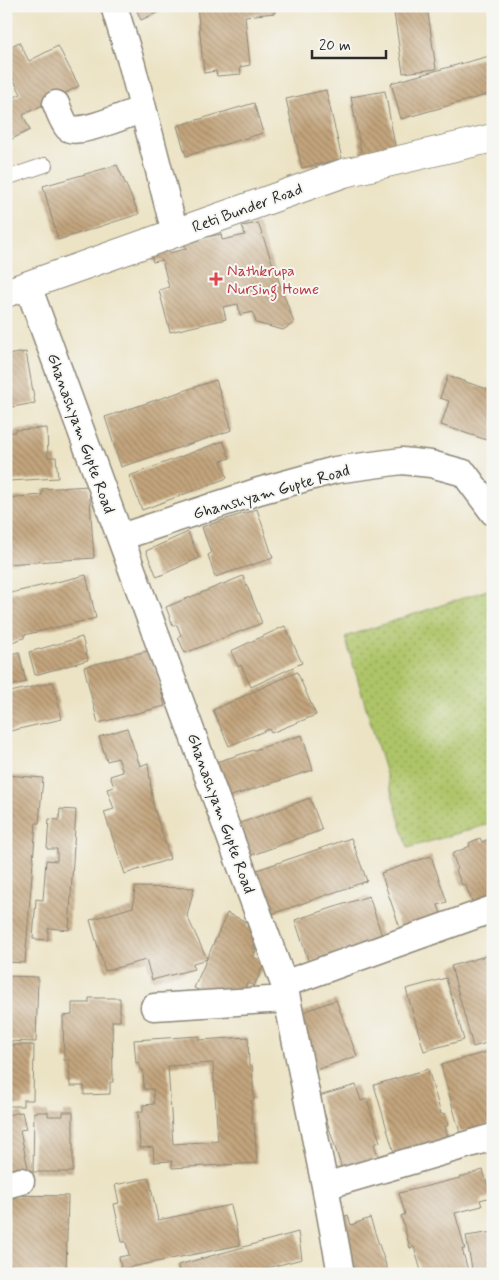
<svg xmlns="http://www.w3.org/2000/svg" width="499" height="1280" viewBox="0 0 499 1280" font-family="Mynerve,sans-serif">
  <defs>
    <pattern id="grass-dots" width="8" height="8" patternUnits="userSpaceOnUse" patternTransform="scale(1.25)"><rect width="8" height="8" fill="#aec468"/><path d="M2 2h.1M6 6h.1" fill="none" stroke="#8e9f56" stroke-width="1.8" stroke-linecap="round"/></pattern>
    <pattern id="building-back-hatch" width="6" height="6" patternUnits="userSpaceOnUse" patternTransform="scale(1.25)"><rect width="6" height="6" fill="#c3a57d"/><path d="M-1 5l2 2M0 0l6 6M5-1l2 2" fill="none" stroke="#9f8767"/></pattern>
  </defs>
  <rect width="100%" height="100%" fill="#f6f6f2"/>
  <filter id="ink" filterUnits="userSpaceOnUse"><feTurbulence type="fractalNoise" baseFrequency=".02" numOctaves="2"/><feDisplacementMap in="SourceGraphic" scale="10" xChannelSelector="R" yChannelSelector="G"/><feConvolveMatrix kernelMatrix="1 2 1 2 8 2 1 2 1" color-interpolation-filters="sRGB"/></filter>
  <filter id="wash" filterUnits="userSpaceOnUse"><feTurbulence type="fractalNoise" baseFrequency=".0096" numOctaves="4" result="noise"/><feDisplacementMap in="SourceGraphic" scale="20" xChannelSelector="R" yChannelSelector="G"/><feGaussianBlur stdDeviation="1.12" result="paint"/><feColorMatrix in="noise" values="0 0 0 0 0 0 0 0 0 0 0 0 0 0 0 0 0 1.4 0 .05"/><feComposite in="paint" operator="in"/></filter>
  <g filter="url(#wash)">
    <rect width="100%" height="100%" fill="#ece3c4"/>
    <!-- grass -->
    <path fill="url(#grass-dots)" stroke="#6c784a" d="M493 588V823L408 848 345 637Z"/>
    <g id="blocks">
      <!-- building -->
      <path fill="url(#building-back-hatch)" fill-rule="evenodd" d="M135 6H172L141 20Z
        M197 6H274L275 13 245 16 250 65 240 67 241 74 217 76 216 71 204 73Z
        M393 6H427L436 69 403 73Z
        M19 42 29 61 58 46 79 86 23 115 30 130 6 142V111L8 110 6 101 21 94 8 69 12 67 6 56V49Z
        M493 55V93L401 119 391 83Z
        M326 90 342 159 302 168 286 99Z
        M385 91 396 151 362 157 351 97Z
        M254 103 263 133 186 156 177 126Z
        M117 165 139 214 58 240 43 186Z
        M258 223 294 323 283 330 256 323 253 312 240 315 238 304 223 307 226 319 170 332 159 290 169 287 162 260 153 262 149 246 166 241 169 253 186 249 184 242 221 234 222 240 245 235 242 226Z
        M26 352 35 403 6 408V355Z
        M448 376 493 391V442L441 425 449 401 440 398Z
        M216 380 232 430 121 467 105 417Z
        M47 428 48 457H56L58 478 9 481V479L6 480V433L15 432V430Z
        M223 441 230 458 221 461 227 478 142 510 129 476Z
        M89 486 94 558 6 564V498L42 495V489Z
        M257 509 273 558 215 577 208 555 211 553 202 527Z
        M188 532 199 558 157 577 146 551Z
        M86 575 96 618 24 635V638L6 644V578L11 593Z
        M243 576 262 623 185 653 178 637 181 635 177 625 173 626 166 607Z
        M285 626 302 663 251 687 241 665 238 667 231 651Z
        M82 637 88 660 35 675 29 652Z
        M151 650 165 706 98 723 84 667Z
        M19 652 26 682 6 687V655Z
        M297 672 316 715 271 733 269 729 229 746 213 710Z
        M53 682 62 719 6 732V693Z
        M127 728 140 766 148 763 153 805 170 859 125 874 104 812 114 809 107 789 114 787 110 776 123 772 118 758 107 761 99 737Z
        M302 735 313 770 225 798 213 763Z
        M6 775 43 778 39 823H36L25 963 6 962Z
        M310 798 322 830 244 858 232 826Z
        M60 809 76 810 69 930 48 928V940L33 939 36 899 43 900 46 860 57 861V849H47L49 819 59 820Z
        M493 837V894L473 903 465 884 462 885 456 870 458 869 452 854 470 846 469 843 480 838 482 842Z
        M351 838 367 881 266 916 251 872Z
        M431 856 447 902 438 905 443 920 402 934 381 873Z
        M135 887 194 888 187 916 207 959 193 963 194 969 152 980 146 960 105 971 90 920 133 907Z
        M369 896 383 939 309 963 295 920Z
        M227 913 249 923 247 927 259 932 253 948 256 949 253 957 265 962 254 986 247 983 241 998 214 997 194 988Z
        M493 954V1041L473 1047 451 966Z
        M6 976 38 977 36 1042 6 1041Z
        M446 978 464 1040 424 1051 406 989Z
        M89 998H120V1021H112L113 1082H110V1094L84 1095V1086H70L69 1060H64L63 1016 72 1015V1003H89Z
        M336 1000 357 1056 316 1070 295 1015Z
        M199 1036V1040L248 1037 249 1066 252 1065 254 1100 251 1101 252 1123H254L257 1163 172 1168V1161L154 1162 153 1147 140 1148 138 1112H143V1105L154 1104 153 1089H144L143 1070H140L139 1062 136 1063 134 1040ZM213 1063 218 1141 173 1144 168 1066Z
        M6 1045H34L33 1100H23V1106H6Z
        M490 1051 493 1062V1123L460 1133 441 1065Z
        M428 1069 441 1114 445 1113 448 1126H445L449 1140 395 1156 374 1085Z
        M356 1085 361 1101 367 1099 380 1142 374 1144 379 1158 342 1169 319 1096Z
        M22 1112 26 1129 20 1130 29 1173 6 1177V1115Z
        M34 1112H48V1116H63V1112H73V1172H33Z
        M483 1170 491 1197 480 1200 482 1206 455 1213 465 1249H462L469 1274H422L414 1247 410 1248 401 1216 405 1214 399 1193 460 1178V1177Z
        M149 1178 158 1220 231 1205 240 1245 121 1269 119 1257 129 1255 126 1242H122L114 1204 119 1203 115 1185Z
        M6 1195 68 1196 66 1274 6 1271V1237H8L9 1216H6Z
        M348 1215 351 1225 370 1218 389 1274H352L335 1220Z
        M298 1232 302 1259 244 1274H179L178 1265Z
        M493 1232V1274H473L466 1236Z"/>
    </g>
  </g>
  <g filter="url(#ink)">
    <use href="#blocks" fill-opacity="0" stroke="#8c8778" stroke-width="1"/>
    <g fill="none" stroke-linecap="round" stroke-linejoin="round">
      <defs>
        <path id="service" d="M6 178 45 165"/>
        <path id="minor" d="M114 6 132 65 175 233
          M56 104C59 111 63 123 68 128 77 136 131 113 143 109
          M28 286 284 984 325 1186 341 1274
          M121 537 259 491 335 470 402 461 431 464 464 473 493 512
          M284 984 493 909
          M154 1007 287 999
          M6 1185 21 1181
          M325 1186 493 1137"/>
        <path id="tertiary" d="M6 293 344 173 493 138"/>
      </defs>
      <!-- service casing -->
      <use href="#service" stroke="#8c8778" stroke-width="16"/>
      <!-- minor casing -->
      <use href="#minor" stroke="#8c8778" stroke-width="29"/>
      <!-- tertiary casing -->
      <use href="#tertiary" stroke="#8c8778" stroke-width="30"/>
      <!-- service -->
      <use href="#service" stroke="#fff" stroke-width="14"/>
      <!-- minor -->
      <use href="#minor" stroke="#fff" stroke-width="26"/>
      <!-- tertiary -->
      <use href="#tertiary" stroke="#fff" stroke-width="28"/>
    </g>
  </g>
  <!-- markers -->
  <path fill="#e0444e" stroke="#f6f6f2" stroke-width="2" d="M213.5 271.5h5v5h5v5h-5v5h-5v-5h-5v-5h5z"/>
  <g text-anchor="middle" stroke-width="4" stroke-linejoin="round" paint-order="stroke">
    <!-- street labels -->
    <g font-size="16" fill="#2b2b2b" stroke="#f6f6f2">
      <text transform="translate(247 207) rotate(-20)" y="6">Reti Bunder Road</text>
      <text transform="translate(82 433) rotate(70)" y="6">Ghanashyam Gupte Road</text>
      <text transform="translate(271 491) rotate(-16)" y="6">Ghanshyam Gupte Road</text>
      <text transform="translate(222 813) rotate(70)" y="6">Ghanashyam Gupte Road</text>
    </g>
    <!-- health labels -->
    <g font-size="16" fill="#be3a42" stroke="#f6f6f2" text-anchor="start">
      <text x="227" y="276">Nathkrupa<tspan x="227" dy="18">Nursing Home</tspan></text>
    </g>
  </g>
  <!-- margin -->
  <rect width="499" height="1280" fill="none" stroke="#f6f6f2" stroke-width="25"/>
  <!-- scale -->
  <path d="M312 50v8h74v-8" fill="none" stroke="#2b2b2b" stroke-width="2.5"/>
  <text x="319" y="50" font-size="15" fill="#2b2b2b" stroke="#f6f6f2" stroke-width="4" paint-order="stroke">20 m</text>
</svg>
